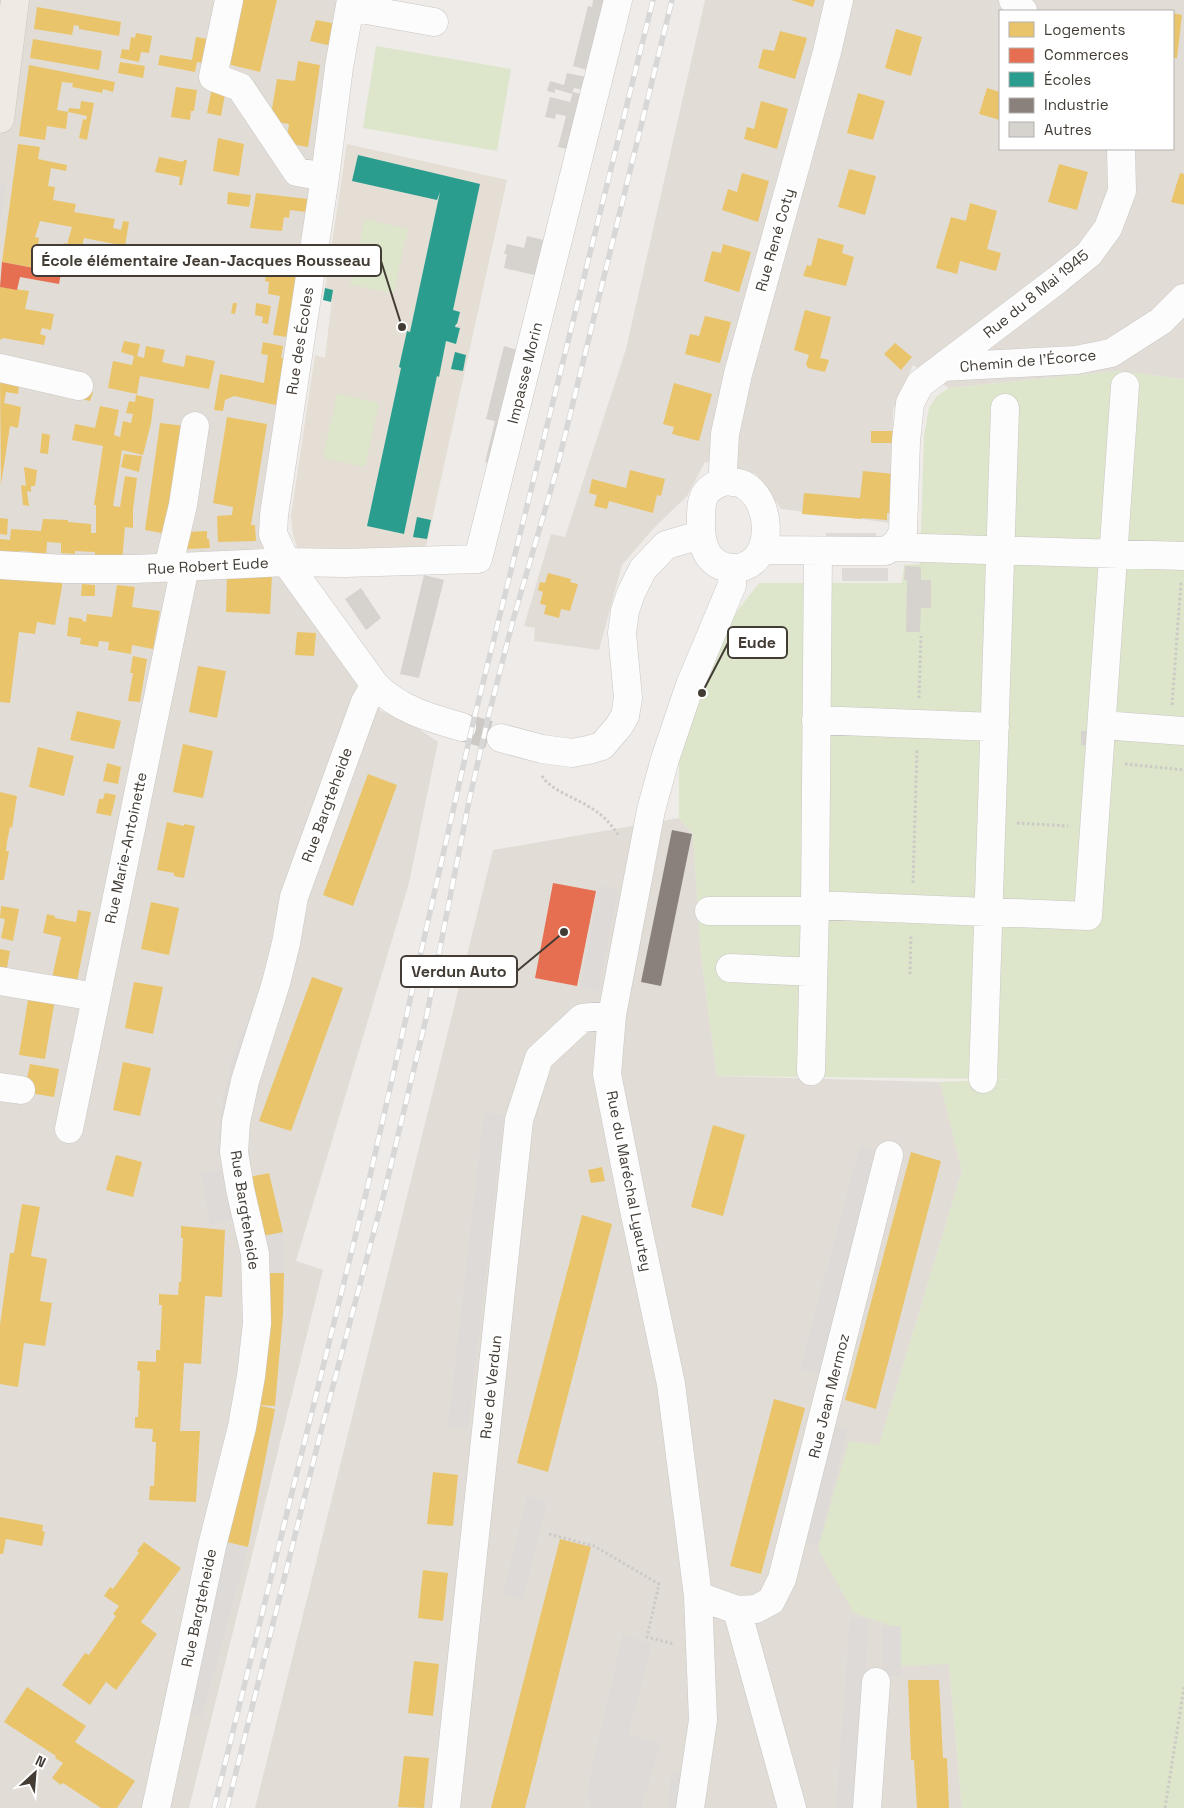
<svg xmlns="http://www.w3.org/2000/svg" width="1184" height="1808" viewBox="0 0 1184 1808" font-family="'Space Grotesk',sans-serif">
  <rect width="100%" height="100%" fill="#eeebe8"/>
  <!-- residential -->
  <path fill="#e1ddd6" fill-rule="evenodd" d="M0 0H344L327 80 282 571 352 677 381 711 406 720 438 742 409 883 296 1261 323 1270 189 1808H0Z
    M705 0H1184V379L1118 371 949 388 913 365 893 410 891 523 781 509 756 474 705 462 687 496 653 529 622 565 599 650 534 641 535 628 524 626 551 534 565 537 626 349ZM1000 11H1173V149H1000Z
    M679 818 693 834 701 955 717 1076 940 1082 962 1171 879 1445 898 1628 949 1664 962 1808H255L493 850Z"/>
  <!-- education -->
  <path fill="#e4ded4" d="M347 144 507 180 426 547 299 553 293 535 291 516 315 355 325 358 332 299 324 296Z"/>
  <!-- green -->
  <path fill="#dde6ca" d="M376 46 511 69 497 151 363 128Z
    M365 219 408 229 393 294 350 284Z
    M1118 371 1184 379V1808H962L949 1664 900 1666 898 1628 854 1613 818 1549 849 1441 879 1445 962 1171 940 1082 1011 1079 717 1076 701 955 693 834 679 818V752L708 668 729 622 759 583H902L904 565 920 564 924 436 929 408 937 396 949 388Z
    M337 394 379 403 365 467 323 458Z"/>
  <!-- parking -->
  <path fill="#dddad8" d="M0 184 6 185 0 224Z
    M826 533H876V542H826Z
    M842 568H888V581H842Z
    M599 886 618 889 599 991 580 988Z
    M272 949 226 1156 217 1155 223 1097 232 1059 258 993Z
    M484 1112 504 1115 468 1429 448 1426Z
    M860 1146 882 1152 823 1375 800 1369Z
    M224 1169 233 1220 210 1224 201 1173Z
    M283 1232 284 1273H262V1236Z
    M829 1425 848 1429 818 1546 800 1542Z
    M527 1496 547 1501 523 1600 503 1595Z
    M227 1542 248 1547 202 1716 182 1711Z
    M850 1618 869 1619 856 1808H836Z
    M882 1626H901V1676H882Z
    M623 1634 652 1644 628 1735 661 1743 641 1808H592L586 1794Z
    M672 1772 684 1774 679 1808H667Z"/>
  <!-- homes -->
  <path fill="#e9c46a" d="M237 0H277L260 72 223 63Z
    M791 0H815L813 7Z
    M37 7 121 22 119 36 79 29V26L74 25 72 35 34 29Z
    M1173 13 1182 15 1177 58H1173Z
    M316 20 337 24 332 46 310 41Z
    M896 29 922 37 911 76 885 68Z
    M780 31 807 38 795 79 758 68 763 49 774 51Z
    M136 33 152 36 149 53 141 52 139 62 120 58 122 49 129 50 131 37 135 38Z
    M196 37 213 40 208 64 197 62 195 72 158 65 160 55 192 60Z
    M33 39 102 51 99 70 30 58Z
    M298 61 320 65 308 147 286 143 289 124 270 121 277 79 295 81Z
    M120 62 145 66 143 78 118 73Z
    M29 65 115 82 113 92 103 89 102 93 72 87 73 83 62 82 57 110 68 112 66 129 47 126 45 140 19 136Z
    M176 87 197 90 194 111H191L190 120 171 117Z
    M212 88 225 94 221 116 207 113Z
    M987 88 1000 92V120L979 114Z
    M858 93 885 101 873 140 847 133Z
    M81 101 94 103 87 140 79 138 83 119 86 120 87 116 68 112 69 108 80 109Z
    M761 101 788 109 777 149 744 139 747 127 754 129Z
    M218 138 244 144 239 176 213 171Z
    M18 144 40 147 38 159 67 165 66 171 51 168 48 186 55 187 53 200 76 204 74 212 115 219 113 228 121 230 123 221 129 222 125 246 84 238 80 256 62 252 64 243 67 244 72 227 40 221 35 237 39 238 38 248 42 250 41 253 88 262 85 277 2 262Z
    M159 157 183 162 184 160H187L182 185H179L180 177 155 172Z
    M1059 164 1088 172 1077 210 1048 202Z
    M849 169 876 176 865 215 838 207Z
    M742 173 769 181 758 222 722 210 728 189 737 192Z
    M1180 173 1184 174V205L1171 202Z
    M228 192 251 195 249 207 227 204Z
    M256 193 308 199 306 212 290 210 289 218 284 217 282 231 250 228Z
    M970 203 997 211 987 249 1001 253 996 271 960 261 957 274 936 268 951 217 966 221Z
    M818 238 844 245 842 253 854 257 846 286 803 276 807 265 811 266Z
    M723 244 751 252 739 292 704 281 712 251 721 253Z
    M269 260 298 265 287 337 273 335 280 296 268 294 269 282 265 281Z
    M0 287 29 291 25 309 54 314 51 330 42 328 40 334 46 336 44 345 3 338 0 340Z
    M233 303H237L235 314 231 313Z
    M256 303 271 306 268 324 262 323 263 317 255 315Z
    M805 310 831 317 820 358 829 360 825 372 808 368 806 364 809 355 794 350Z
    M705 316 731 322 720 363 685 354 690 334 699 336Z
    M124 341 140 344 137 356 144 358 146 346 165 350 162 362 184 367 186 355 215 361 209 389 140 376 137 394 108 388 113 361 132 365 134 356 121 352Z
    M263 342 283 346 281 358H283V361L276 405 234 396 225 400 223 411 214 410 220 374 264 383 268 355 261 354Z
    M895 343 912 357 901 370 884 354Z
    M0 371 20 376 18 394 6 392 4 403 21 407 18 428 10 426 1 485Z
    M674 383 712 394 699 441 672 434 674 427 663 424Z
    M77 389 93 392 90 401 78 398Z
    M136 395 154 399 151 423 143 455 122 450 113 506 120 507 125 476 137 478 133 509V528L125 527 122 561 88 560 89 555H95V552L75 551V554L61 553V543L47 542 46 558H33V552L19 551 18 558 0 555V539L10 540 11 529 41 531 43 519 68 520V522L91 524V533H96V505H94L103 446 72 440 75 424 95 428 100 406 119 410 114 435 120 437 123 421 131 423 133 414 126 413 129 401 135 402Z
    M227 417 267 424 251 525H255L256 541 218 542 217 516 232 515 233 507 213 503Z
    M160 423 185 426 168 534 145 530Z
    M871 431H893V443H871Z
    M42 433 50 435 48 454 40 453Z
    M124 454 142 456 139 472 121 467Z
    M24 467 37 470 35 486H31V492L27 491 29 506 23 505 21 485 26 486Z
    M630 470 665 479 661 496 657 495 653 513 609 501 607 509 594 506 597 495 589 493 592 479 626 488Z
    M863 471 895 474 891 514 887 513V520L861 518V519L802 514 804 493 860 498Z
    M0 518 8 519 7 535 0 534Z
    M207 531V539H209L210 548 186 549V532Z
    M0 573 62 579V587L55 625 37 622 35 634 19 632 10 703 0 702Z
    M548 573 571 579 570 582 578 584 570 611 561 609 559 618 544 614 546 605 540 604 543 592 538 590 540 582 545 583Z
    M272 575 270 614 226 612 227 576Z
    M82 584 95 585V596H81Z
    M117 585 135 587 132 607 160 611 153 649 132 645 131 654 108 650 109 642 99 641 98 647 80 644 81 638 67 636 69 617 82 619 83 621 86 622 87 614 112 617Z
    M297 632 316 633 314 656 295 655Z
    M133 656 147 659 140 702 128 701 133 673H130Z
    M198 666 226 671 217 718 189 712Z
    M77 711 121 721 114 749 70 740Z
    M183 744 213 751 203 798 173 792Z
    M38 747 74 756 64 796 29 787Z
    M107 763 121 767 118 784 103 781Z
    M368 774 397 785 353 906 323 895Z
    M0 792 17 796 12 828 10 827 7 842 6 851H9L4 880H0Z
    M105 793 116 795 111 816 96 813 99 799H103Z
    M167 822 184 826V824L195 826 184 878 174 876V873L157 870Z
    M151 902 179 908 169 955 141 949Z
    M1 906 19 909 13 941 1 938 5 919 0 918Z
    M78 910 91 912 75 991 50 987 61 937 43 933 47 914 55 916V918L76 922Z
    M0 949 10 951 6 973 0 971Z
    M312 977 343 988 291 1131 259 1121Z
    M134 982 163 987 153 1034 125 1028Z
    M30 988 56 993 45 1059 19 1055Z
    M123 1062 151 1068 140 1116 113 1110Z
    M30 1064 59 1069 54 1097 24 1092Z
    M713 1125 745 1135 723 1216 691 1207Z
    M911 1152 941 1161 876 1409 845 1400Z
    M116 1155 142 1162 133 1197 106 1190Z
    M602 1167 605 1181 591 1183 588 1170Z
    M269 1173 283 1232 262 1236 249 1177Z
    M22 1204 40 1207 31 1256 47 1259 40 1301 52 1303 45 1346 24 1343 18 1387 0 1384V1325L10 1253H14Z
    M582 1215 612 1224 548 1472 517 1463Z
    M181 1226 225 1230 222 1297 205 1296 201 1364 184 1363 180 1431H200L196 1502 149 1500 150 1486H154L156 1442H152L153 1429 135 1428V1417H138L140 1371 137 1370 138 1361 156 1362V1350H160L162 1305H159V1294L178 1295 179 1282H181L183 1238H181Z
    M262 1273H284L283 1314 275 1406 257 1405 275 1409 248 1547 227 1542 254 1404Z
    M774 1399 805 1408 761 1574 730 1566Z
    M433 1472 458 1475 453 1526 427 1524Z
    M0 1517 43 1525 42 1531 45 1532 42 1546 6 1539 3 1554H0Z
    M560 1539 591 1547 525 1808H491Z
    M144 1542 181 1568 141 1622 157 1634 116 1690 106 1682 90 1705 62 1685 85 1653 89 1655 116 1616 113 1614 119 1606 104 1596 110 1587 113 1589 139 1553 137 1551Z
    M423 1570 448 1573 443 1621 418 1618Z
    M414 1661 439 1664 433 1716 408 1713Z
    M908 1680H939L943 1758H947L949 1808H917L914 1760H911Z
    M27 1687 86 1726 75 1742 135 1781 117 1808H101L63 1783 61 1785 52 1778 63 1763 55 1758 56 1756 4 1722Z
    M404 1756 429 1758 424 1808 398 1807Z"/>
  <!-- shops -->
  <path fill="#e76f51" d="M2 262 61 273 59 284 20 277 17 290 0 287Z
    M553 883 596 891 577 986 535 978Z"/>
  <!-- schools -->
  <path fill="#2a9d8f" d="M358 155 480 184 453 310 460 312 457 324H456L455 327 460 328 456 344 446 341 439 377 437 376 404 534 367 526 401 368 399 367 407 331 410 332 440 192 437 200 352 181Z
    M325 288 333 290 331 302 323 300Z
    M455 352 466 355 463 371 451 369Z
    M417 517 431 520 427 539 413 537Z"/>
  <!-- industry -->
  <path fill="#8a817c" d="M672 830 692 834 661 986 641 982Z"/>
  <!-- building -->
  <path fill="#d6d3cf" d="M593 0H610L595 72 573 66 588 6 592 7Z
    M567 73 591 78 587 91 574 88 572 94 555 89V93L547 91 550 81 564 85Z
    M573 92 586 95 572 150 558 147 566 116 556 114 555 119 545 117 550 97 570 102Z
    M527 236 552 242 543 277 504 268 507 254H504L507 244 524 248Z
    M504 346 517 350 498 466 485 462 495 421 486 419Z
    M905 566 921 567V580H931V608H921L920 632H906L907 582 906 580 904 579Z
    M424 575 444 580 419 678 400 674Z
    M361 588 381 618 366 630 345 599Z
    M1081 731H1095V746L1081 745Z"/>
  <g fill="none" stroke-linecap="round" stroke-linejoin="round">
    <!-- minor-tunnel -->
    <path stroke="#ccc8c4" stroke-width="28" stroke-dasharray="28 14" stroke-linecap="butt" d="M462 727 501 738"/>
    <defs>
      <path id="minor" d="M229 0 213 77 240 87 297 172 325 177
        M351 0 339 67 325 177 274 515 273 534 286 562 375 685C398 709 430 718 462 727
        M1013 0 1023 11
        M350 7 434 22
        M942 367 1076 360 1111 353 1161 321 1184 298
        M0 368 79 386
        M725 481 723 470 725 434 738 374 827 52 839 0
        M725 481C731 482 739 482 744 485 769 498 775 549 749 564 745 566 742 568 739 568 707 570 700 545 701 519 701 510 701 500 706 493 711 486 718 484 725 481Z
        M892 547 1184 556
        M762 550 886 551 897 543 903 532 906 441 910 403 920 384 1057 280 1089 254 1108 228 1122 191 1121 149
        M818 551 815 905 1088 916 1125 386
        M0 565 65 569H135L286 562 345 563 478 559 618 0
        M168 568 183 505 195 426
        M816 720 995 727
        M1102 725 1184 731
        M501 738 542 749 572 753 588 750 602 746 619 726 625 716 628 698 622 633 625 611 631 593 643 569 666 545 700 535
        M709 911H815
        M730 968 813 972
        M0 981 96 997
        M811 1071 815 905
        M983 1079 1005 408
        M0 1087 21 1090
        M69 1129 185 567
        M698 1596 737 1610 756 1609 771 1601 782 1579 889 1155
        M737 1610 792 1808
        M156 1808 212 1546 242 1427 251 1376 257 1323 255 1254 240 1189 234 1152 236 1122 245 1081 276 983 286 943 294 897 365 702 375 685
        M446 1808 519 1120 539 1058 582 1018 612 1015
        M690 1808 703 1720 698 1596 671 1384 633 1205 607 1074 612 1015 651 810 665 759 690 685 732 585 733 568
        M867 1808 876 1682"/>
      <path id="major" d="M0 119 15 0"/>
    </defs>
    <!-- minor casing -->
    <use href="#minor" stroke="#cac7c4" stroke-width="29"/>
    <!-- major casing -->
    <use href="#major" stroke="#cfc6b7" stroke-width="29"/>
    <!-- path -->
    <path stroke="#cccac6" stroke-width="3" stroke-dasharray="2.5 2.5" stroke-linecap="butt" d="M919 698 921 636
      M1172 705 1181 582
      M1125 764 1184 770
      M542 776C550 790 578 799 591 808 603 815 611 824 619 836
      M1017 823 1068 826
      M913 883 917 749
      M910 974 911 934
      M549 1534 594 1546 659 1584 647 1637 674 1644
      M1165 1808 1184 1687"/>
    <!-- minor -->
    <use href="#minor" stroke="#fcfcfc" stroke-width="28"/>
    <!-- major -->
    <use href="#major" stroke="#efebe4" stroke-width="28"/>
    <defs>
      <path id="rail" d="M214 1808 368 1185 473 723 653 0
        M227 1808 320 1435 385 1190 427 1014 469 801 488 718 513 620 556 472 672 0"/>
    </defs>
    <!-- rail casing -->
    <use href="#rail" stroke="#d8d7d7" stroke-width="5.5"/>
    <!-- rail -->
    <use href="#rail" stroke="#fff" stroke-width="4" stroke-dasharray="11" stroke-linecap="butt"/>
  </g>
  <g text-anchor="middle" stroke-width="5" stroke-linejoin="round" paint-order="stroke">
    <!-- street labels -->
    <g font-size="15" fill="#423c35" stroke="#fff">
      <text transform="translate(775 240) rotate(-74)" y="5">Rue René Coty</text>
      <text transform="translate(1036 294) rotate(-39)" y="5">Rue du 8 Mai 1945</text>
      <text transform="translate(300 341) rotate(-81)" y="5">Rue des Écoles</text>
      <text transform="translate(1028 361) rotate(-5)" y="5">Chemin de l'Écorce</text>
      <text transform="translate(525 373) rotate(-76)" y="5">Impasse Morin</text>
      <text transform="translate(208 566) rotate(-3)" y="5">Rue Robert Eude</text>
      <text transform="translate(327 805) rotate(-70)" y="5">Rue Bargteheide</text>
      <text transform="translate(126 848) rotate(-78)" y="5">Rue Marie-Antoinette</text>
      <text transform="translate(629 1181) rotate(79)" y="5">Rue du Maréchal Lyautey</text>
      <text transform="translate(245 1210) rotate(81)" y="5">Rue Bargteheide</text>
      <text transform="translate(491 1387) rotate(-84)" y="5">Rue de Verdun</text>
      <text transform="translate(829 1396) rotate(-76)" y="5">Rue Jean Mermoz</text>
      <text transform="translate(199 1608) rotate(-78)" y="5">Rue Bargteheide</text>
    </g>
  </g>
  <!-- callouts -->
  <path fill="none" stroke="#423c35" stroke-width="2" d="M402 327L381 261M702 693L728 643M564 932L517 971"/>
  <g fill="#423c35" stroke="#fff" stroke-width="2">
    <circle cx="402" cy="327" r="5"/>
    <circle cx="702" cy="693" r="5"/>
    <circle cx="564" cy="932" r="5"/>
  </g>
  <g fill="#fff" stroke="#423c35" stroke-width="2">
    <rect x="32" y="245" width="349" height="31" rx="5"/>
    <rect x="728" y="627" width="59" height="31" rx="5"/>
    <rect x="401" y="956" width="116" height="31" rx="5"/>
  </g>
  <g font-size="16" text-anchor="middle" font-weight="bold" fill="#423c35">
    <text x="206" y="266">École élémentaire Jean-Jacques Rousseau</text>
    <text x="757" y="648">Eude</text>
    <text x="459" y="977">Verdun Auto</text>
  </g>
  <!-- legend -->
  <rect x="999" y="10" width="175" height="140" fill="#ffffff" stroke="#b3b1ae"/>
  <rect x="1009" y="22" width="25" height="15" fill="#e9c46a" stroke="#b3b1ae"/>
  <text x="1044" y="35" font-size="15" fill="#423c35">Logements</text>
  <rect x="1009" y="48" width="25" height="15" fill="#e76f51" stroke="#b3b1ae"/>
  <text x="1044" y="60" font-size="15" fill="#423c35">Commerces</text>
  <rect x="1009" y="72" width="25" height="15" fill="#2a9d8f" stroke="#b3b1ae"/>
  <text x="1044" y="85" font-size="15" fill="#423c35">Écoles</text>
  <rect x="1009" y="98" width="25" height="15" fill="#8a817c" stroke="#b3b1ae"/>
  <text x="1044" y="110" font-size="15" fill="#423c35">Industrie</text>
  <rect x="1009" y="122" width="25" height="15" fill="#d6d3cf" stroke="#b3b1ae"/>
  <text x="1044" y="135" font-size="15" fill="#423c35">Autres</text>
  <!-- north arrow -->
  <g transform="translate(35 1773) rotate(26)" stroke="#ffffff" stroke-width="4" paint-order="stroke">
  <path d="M0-4L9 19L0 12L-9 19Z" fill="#423c35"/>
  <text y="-8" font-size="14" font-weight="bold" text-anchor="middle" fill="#423c35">N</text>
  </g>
</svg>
